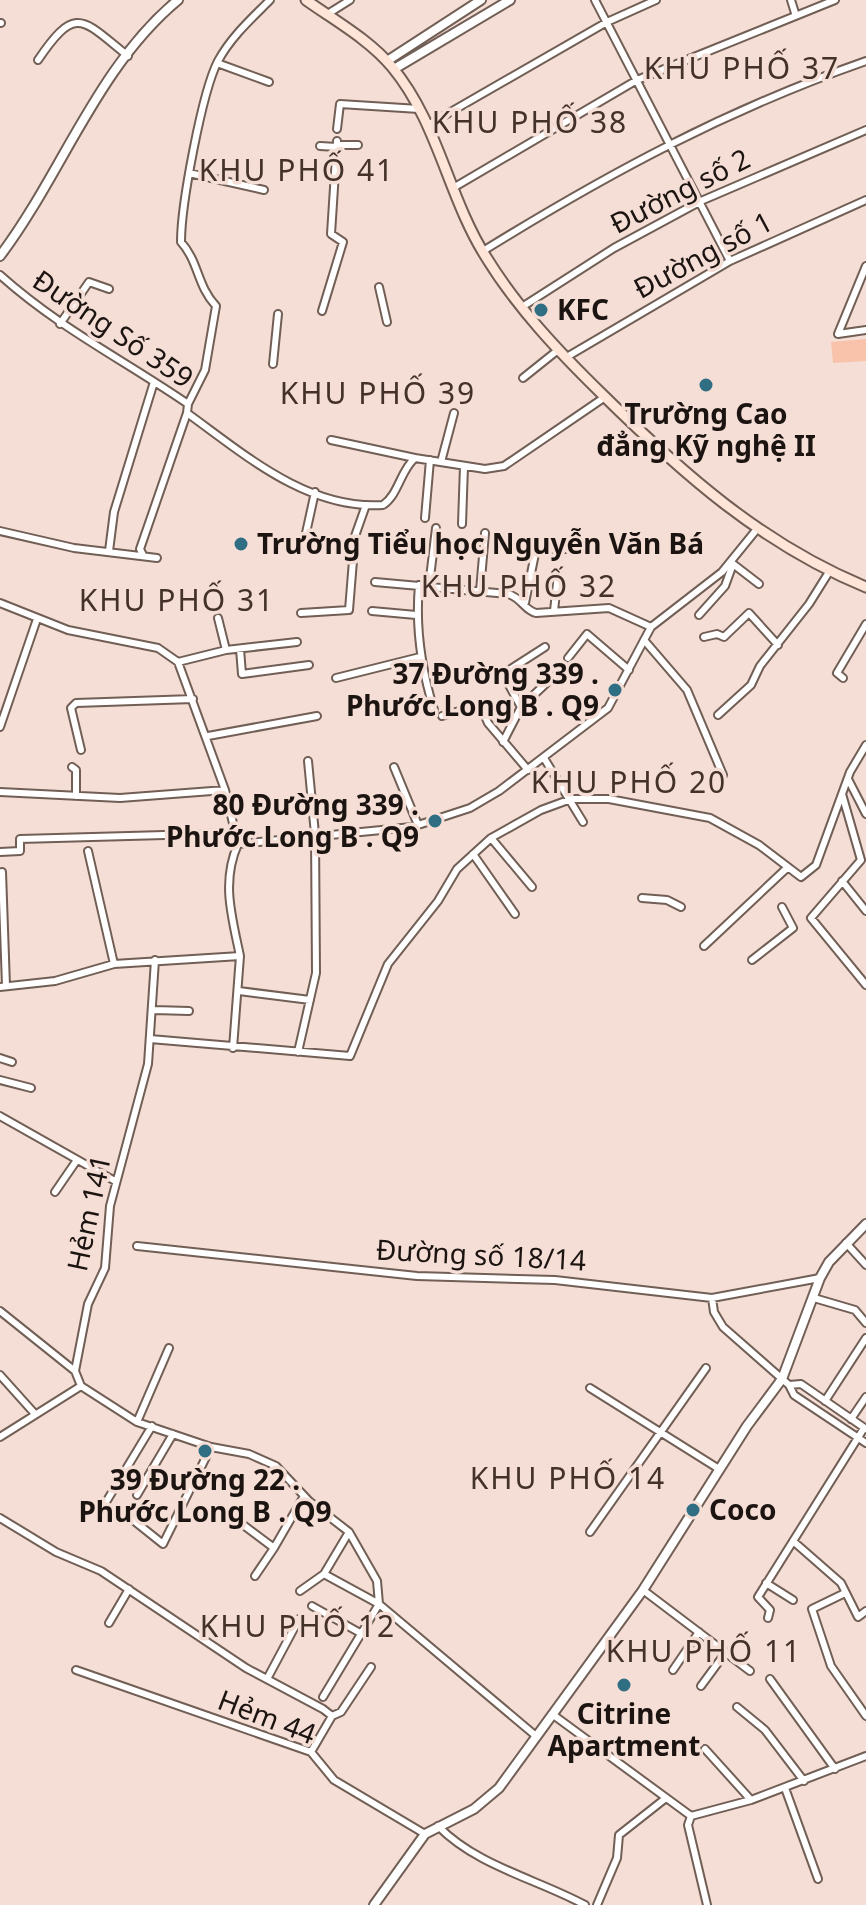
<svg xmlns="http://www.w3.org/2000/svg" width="866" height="1905" viewBox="0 0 866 1905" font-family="'Noto Sans',sans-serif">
  <rect width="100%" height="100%" fill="#f5ded5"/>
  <!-- green -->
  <path fill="#f9c3ab" d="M866 339V361L833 363 831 342Z"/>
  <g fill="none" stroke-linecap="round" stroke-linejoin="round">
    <defs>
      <path id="minor" d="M595 0 730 261
        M791 0 795 13
        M326 15 350 0
        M0 23H1
        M38 60C76 4 82 19 128 56
        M217 63 269 82
        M428 125 607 22 656 0
        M337 129 340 104 419 109
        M337 145H358
        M320 146 337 147
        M189 173 264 190
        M453 188 637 80 835 0
        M483 251C609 173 726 110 866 61
        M866 266 838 334 866 330
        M0 275C59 328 124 360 188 404L187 413C244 454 307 510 383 505 399 494 400 471 415 458L485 469 504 466 605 397
        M379 287 387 322
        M522 307 614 248 701 201 866 130
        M322 311 343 242 331 234 337 141
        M60 324 89 282 109 289
        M565 358 730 261 866 200
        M273 364 278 314
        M523 378 558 350
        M188 404 205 370 216 306C197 286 199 262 181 242 181 205 202 92 218 61 231 37 251 19 270 0
        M331 440 415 458
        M441 462 454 413
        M425 518 430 460
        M462 524 464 466
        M0 531 74 548 157 558
        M306 533 315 492
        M109 551 114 512 154 382
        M143 555 140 549 187 413
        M733 564 759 584
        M375 582 508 594C522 598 524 610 536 613L609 608 651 627
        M419 585C415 629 421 668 434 710
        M429 586 436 528
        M480 591 485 533
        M0 603 68 630 158 648 178 662 225 790 238 844
        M525 603 536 549H567
        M372 611 416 615
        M554 611 558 573
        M301 613 349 610 355 536 366 505
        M699 615 725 586 733 564
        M218 618 226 650
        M704 637 717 634 724 637 749 613 778 645
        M644 640 687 690 723 775
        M240 649 242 674 309 665
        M568 658 587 634 629 670
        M178 662 226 650 297 642
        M336 678 420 657
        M843 678 837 673 866 624
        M521 707 503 674 545 647
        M718 715 751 685 760 666 809 604 829 572
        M442 716 480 705 488 723 528 770
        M0 727 37 619
        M208 736 317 716
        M503 742 521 707 557 673
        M81 750 71 708 76 703 193 699
        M544 758 583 822
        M72 767 76 770V796
        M394 767 418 825
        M848 779 866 814
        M0 792 120 798 225 790
        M842 794 861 860 811 918 866 985
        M491 838 532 887
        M88 851 114 964
        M0 852 20 851V839L237 833
        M473 854 515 914
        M2 872 6 986
        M842 881 866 911
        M642 898 667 900 681 907
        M704 946 788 867
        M752 960 793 928 782 907
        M0 987 55 981 114 964 240 956C232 917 221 882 238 844L412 827 470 808 499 791 608 708 651 627 722 572 757 529
        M239 991 310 1000
        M154 1010 189 1011
        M150 1039 350 1056 388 964 438 901 457 869 491 838 541 810 571 799H609L710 818 759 845 801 877 816 865 850 772 866 745
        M233 1048 240 956
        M298 1052 316 973 315 834 308 761
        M0 1058 12 1062
        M0 1080 31 1088
        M0 1116 115 1181
        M55 1192 77 1160
        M846 1243 866 1265
        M137 1246 417 1276 555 1280 712 1298 820 1278
        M712 1298 714 1312 723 1327 789 1385 794 1395 866 1443
        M814 1298 855 1310 866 1323
        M0 1311 75 1371 81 1386
        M75 1371 88 1304 105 1268 110 1206 148 1064 155 960
        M0 1375 35 1414
        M789 1385 801 1384 866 1429
        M81 1386 137 1422 211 1447 249 1454 276 1466 309 1501 349 1532 377 1581 379 1604 536 1736
        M590 1388 719 1469
        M825 1401 866 1338
        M851 1419 866 1397
        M137 1422 169 1348
        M0 1437 81 1386
        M137 1495 173 1434
        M100 1512 152 1426
        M128 1516 163 1544 211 1447
        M0 1518 56 1552 101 1571 246 1668 323 1709 332 1716 311 1752
        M234 1518 274 1548 304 1496
        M590 1532 706 1368
        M793 1541 841 1583 858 1617 866 1611
        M255 1576 274 1548
        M766 1583 793 1600
        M643 1590 750 1671
        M300 1591 324 1574 349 1532
        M845 1593 812 1609 831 1666 866 1716
        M312 1606 362 1634
        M768 1618 770 1610 758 1597 864 1428
        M109 1623 129 1589
        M76 1670 311 1752 334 1780 425 1834
        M673 1670 699 1632
        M267 1679 299 1619
        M770 1679 835 1769
        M701 1686 726 1652
        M323 1697 379 1604 324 1574
        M737 1707 765 1730 804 1781
        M552 1714 691 1816
        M332 1716 341 1712 371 1667
        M705 1749 751 1800
        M785 1788 818 1879
        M691 1816 751 1800 866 1756
        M691 1816 688 1825 707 1905
        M438 1826C477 1866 537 1879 585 1905
        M597 1905 617 1858 619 1835 666 1798"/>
      <path id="tertiary" d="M387 61 481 0
        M394 69 510 0
        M0 256C62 174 97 67 178 0
        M374 1905 425 1834 474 1809 499 1788 643 1590 747 1426 782 1379 820 1278 829 1262 866 1224"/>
      <path id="secondary" d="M306 0C334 20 370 40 392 67 438 122 448 197 486 257 518 309 560 353 603 395 682 473 763 545 866 587"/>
    </defs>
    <!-- minor casing -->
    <use href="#minor" stroke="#715e55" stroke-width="10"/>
    <!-- tertiary casing -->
    <use href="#tertiary" stroke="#715e55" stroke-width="12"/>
    <!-- secondary casing -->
    <use href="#secondary" stroke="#715e55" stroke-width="13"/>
    <!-- minor -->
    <use href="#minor" stroke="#fff" stroke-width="6"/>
    <!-- tertiary -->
    <use href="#tertiary" stroke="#fff" stroke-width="8"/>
    <!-- secondary -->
    <use href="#secondary" stroke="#ffe4d8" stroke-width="9"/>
  </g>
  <!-- markers -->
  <g fill="#306e84" stroke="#f5ded5" stroke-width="3">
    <circle cx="541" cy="310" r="8"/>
    <circle cx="706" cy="385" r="8"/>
    <circle cx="241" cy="544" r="8"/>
    <circle cx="615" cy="690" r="8"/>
    <circle cx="435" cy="821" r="8"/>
    <circle cx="205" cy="1451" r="8"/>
    <circle cx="693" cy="1510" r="8"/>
    <circle cx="624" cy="1685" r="8"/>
  </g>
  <g text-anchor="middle" stroke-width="7" stroke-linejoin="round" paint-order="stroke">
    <!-- street labels -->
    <g font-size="28" fill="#1c1411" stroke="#f5ded5">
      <text transform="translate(680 191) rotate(-27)" y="10">Đường số 2</text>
      <text transform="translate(703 255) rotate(-28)" y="10">Đường số 1</text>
      <text transform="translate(113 329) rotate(34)" y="10">Đường Số 359</text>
      <text transform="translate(89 1213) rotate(-78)" y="10">Hẻm 141</text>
      <text transform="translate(481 1255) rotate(3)" y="10">Đường số 18/14</text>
      <text transform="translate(267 1717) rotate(21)" y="10">Hẻm 44</text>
    </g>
    <!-- poi labels -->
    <g font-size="28" font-weight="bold" fill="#1c1411" stroke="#f5ded5" text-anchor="start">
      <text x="557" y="320">KFC</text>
      <text x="706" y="424" text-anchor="middle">Trường Cao<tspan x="706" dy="32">đẳng Kỹ nghệ II</tspan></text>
      <text x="257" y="554">Trường Tiểu học Nguyễn Văn Bá</text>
      <text x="599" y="684" text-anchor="end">37 Đường 339 .<tspan x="599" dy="32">Phước Long B . Q9</tspan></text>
      <text x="419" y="815" text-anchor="end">80 Đường 339 .<tspan x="419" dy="32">Phước Long B . Q9</tspan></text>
      <text x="205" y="1490" text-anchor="middle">39 Đường 22 .<tspan x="205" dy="32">Phước Long B . Q9</tspan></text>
      <text x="709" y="1520">Coco</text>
      <text x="624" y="1724" text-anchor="middle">Citrine<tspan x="624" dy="32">Apartment</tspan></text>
    </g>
    <!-- neighbourhood labels -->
    <g font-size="30" letter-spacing="2" fill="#43312a" stroke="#f5ded5">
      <text x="742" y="79">KHU PHỐ 37</text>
      <text x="530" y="133">KHU PHỐ 38</text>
      <text x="297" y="181">KHU PHỐ 41</text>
      <text x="378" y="404">KHU PHỐ 39</text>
      <text x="519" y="597">KHU PHỐ 32</text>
      <text x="177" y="611">KHU PHỐ 31</text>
      <text x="629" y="793">KHU PHỐ 20</text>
      <text x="568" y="1489">KHU PHỐ 14</text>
      <text x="298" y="1637">KHU PHỐ 12</text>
      <text x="704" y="1662">KHU PHỐ 11</text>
    </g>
  </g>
</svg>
